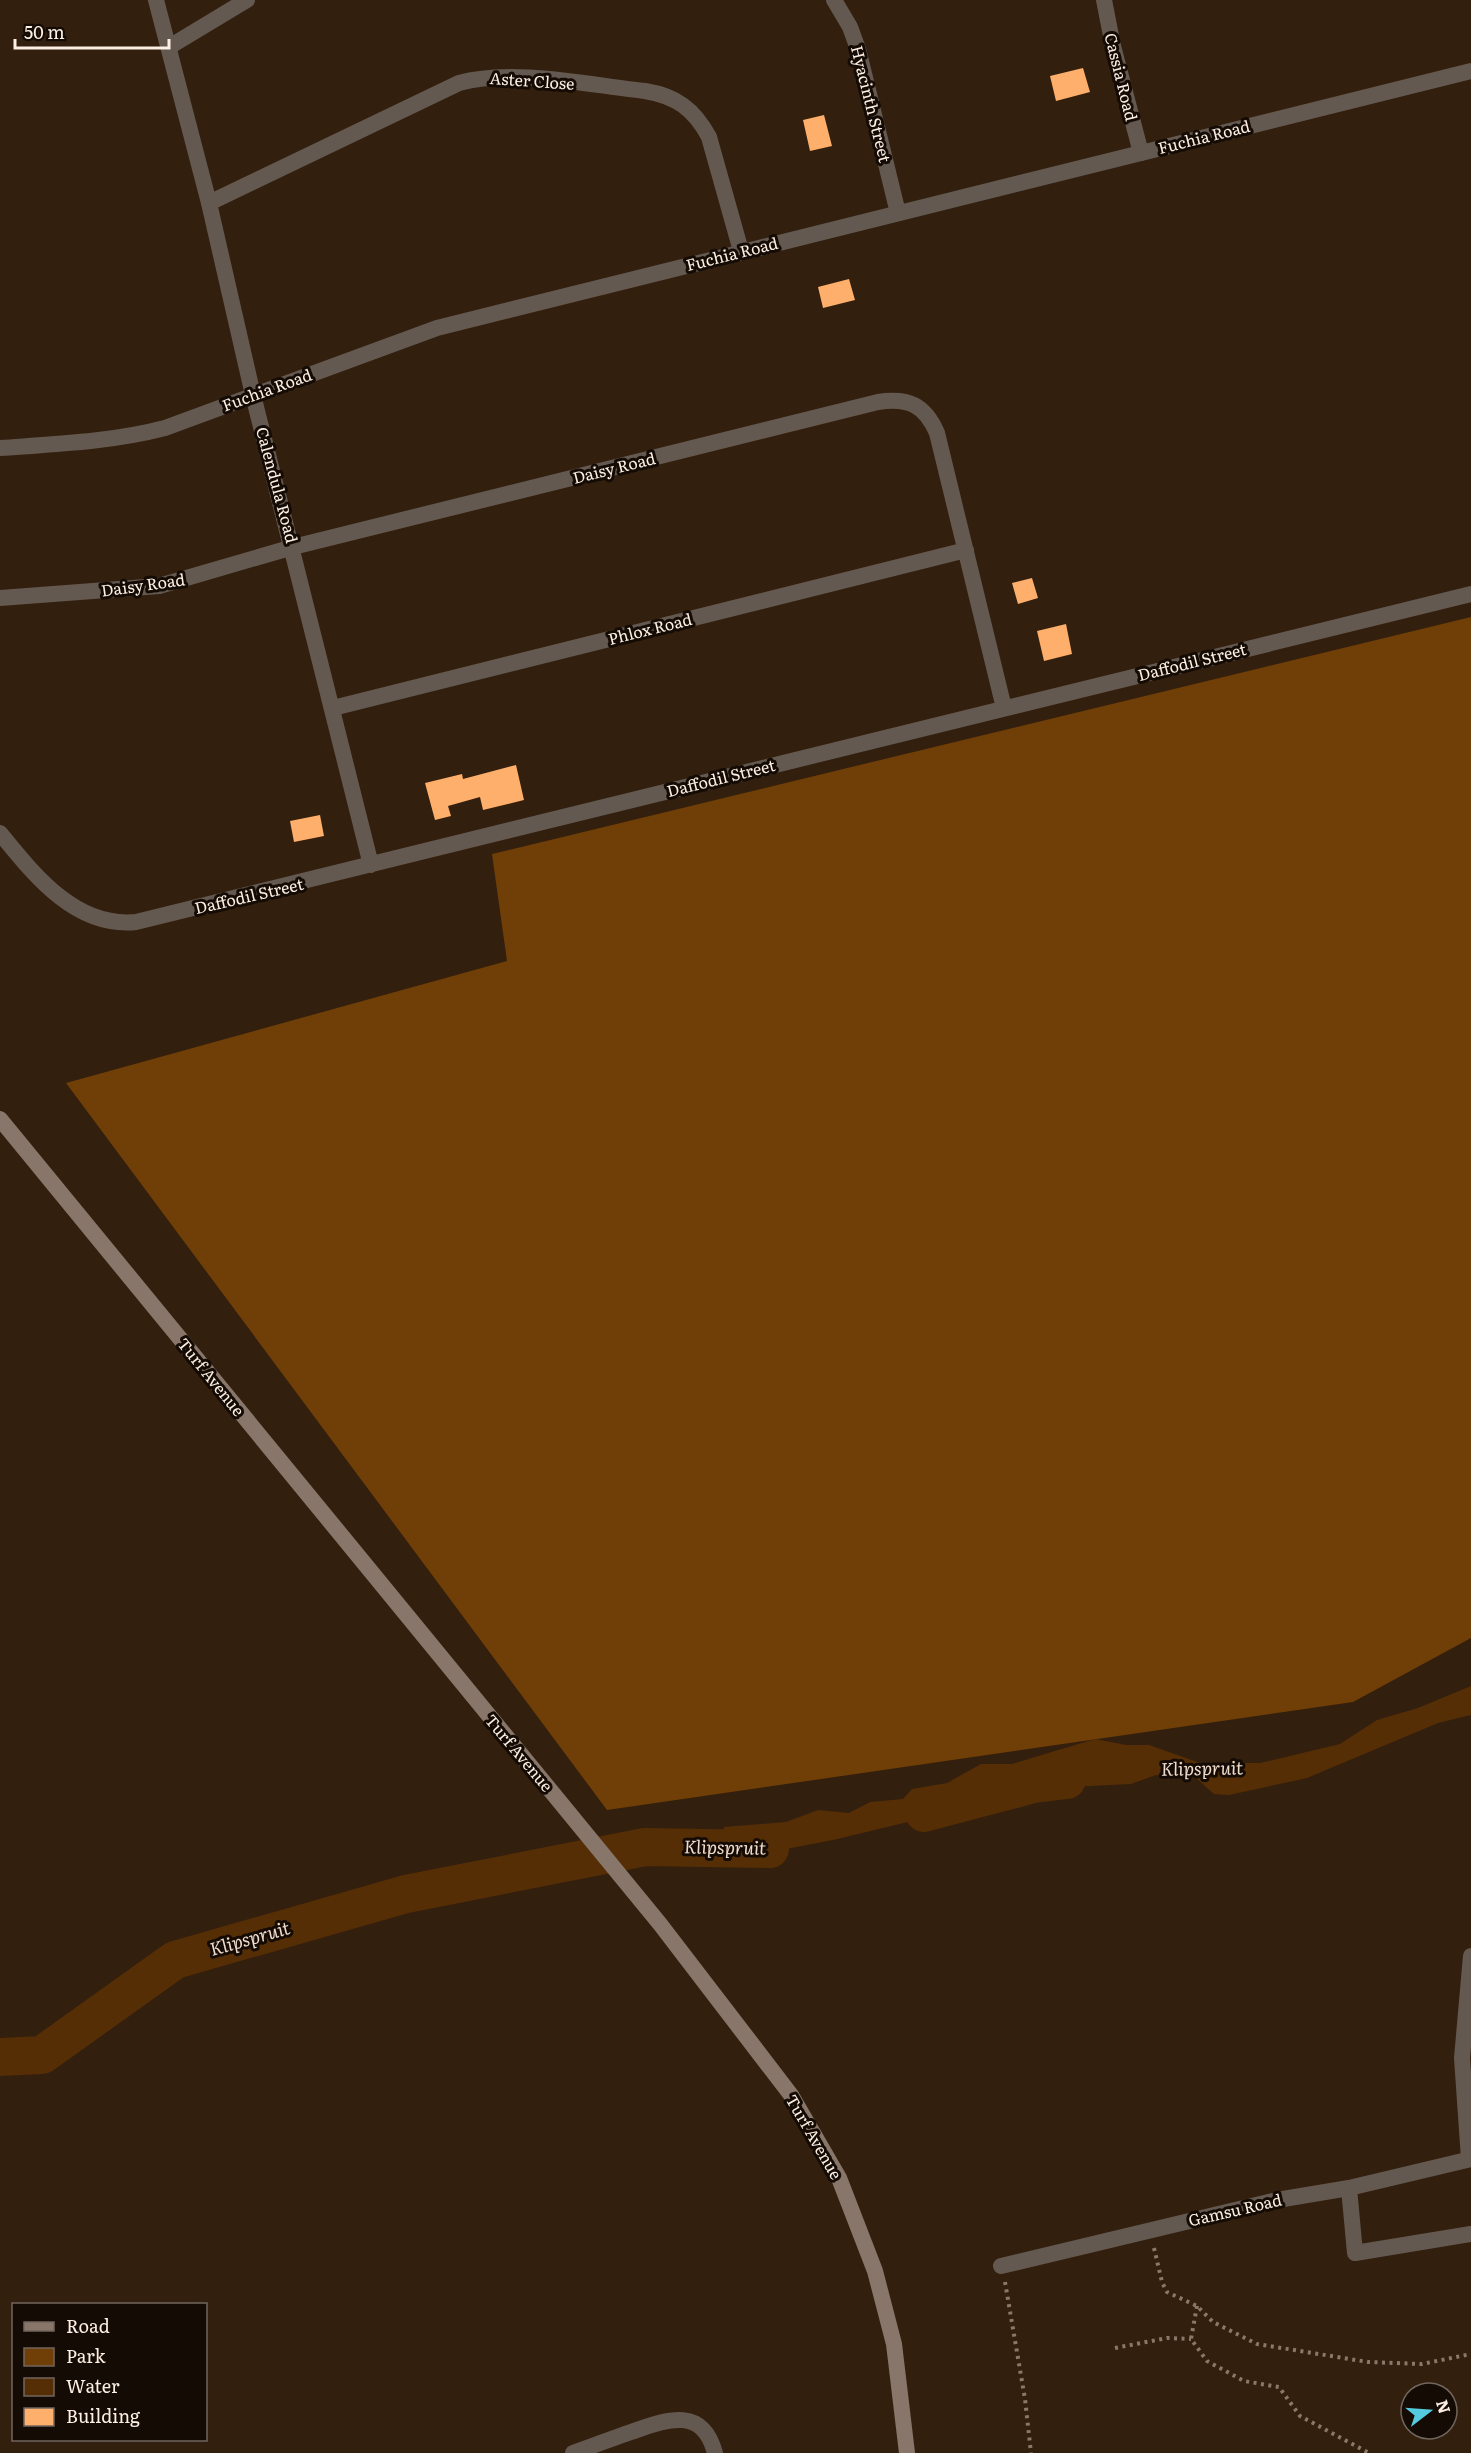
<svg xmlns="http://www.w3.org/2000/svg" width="1471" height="2453" viewBox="0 0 1471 2453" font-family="Literata,serif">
  <rect width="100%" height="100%" fill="#331f0d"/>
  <!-- green -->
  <path fill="#703e07" d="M1471 617V1638L1353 1702 607 1810 66 1083 507 961 492 854Z"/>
  <!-- water -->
  <path fill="#552e06" d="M1471 1686V1715L1438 1723 1307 1778 1229 1795 1214 1794 1196 1778 1156 1775 1131 1784 985 1791 962 1809 833 1840 760 1854 719 1853 724 1827 786 1822 818 1810 849 1813 870 1802 903 1799 912 1789 947 1783 981 1764H1012L1095 1739 1126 1745H1149L1200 1763H1260L1340 1744 1377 1720 1418 1708Z"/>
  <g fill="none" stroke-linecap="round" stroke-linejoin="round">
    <!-- river -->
    <path stroke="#552e06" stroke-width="38" d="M924 1813 1034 1784 1067 1780
      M0 2057 42 2055 175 1960 406 1894 645 1847 770 1849"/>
  </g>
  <!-- building -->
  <path fill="#feaf6b" d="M1083 68 1090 92 1056 101 1050 76Z
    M824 115 832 146 810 151 803 120Z
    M849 279 855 300 823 308 818 287Z
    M1032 578 1038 598 1018 604 1012 583Z
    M1066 624 1072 654 1044 661 1037 631Z
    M516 765 524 800 483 810 480 797 448 806 451 816 435 820 425 783 462 774 463 779Z
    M320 815 324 836 294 842 290 821Z"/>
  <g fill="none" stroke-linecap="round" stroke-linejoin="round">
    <!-- path -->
    <path stroke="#8a796a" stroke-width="4" stroke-dasharray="3 4.5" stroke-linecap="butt" d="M1154 2248 1162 2282 1167 2292 1197 2306 1213 2322 1257 2344 1368 2362 1422 2364 1471 2354
      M1005 2282 1025 2399 1031 2453
      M1197 2306 1191 2339 1207 2361 1244 2381 1279 2387 1300 2416 1369 2453
      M1115 2348 1167 2338 1191 2339"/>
    <!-- minor -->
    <path stroke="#645951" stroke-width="16" d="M834 0 850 27 858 49 898 213
      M1104 0 1113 46 1141 153
      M169 47 247 0
      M209 203 459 83C513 68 589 85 645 91 676 96 694 109 709 137L741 251
      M253 395 371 865
      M0 598 159 586 293 547 878 402C908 397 925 405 937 433L1004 708
      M333 708 966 550
      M0 833C35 876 76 928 136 922L1471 594
      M1469 2159 1462 2058 1471 1956
      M1349 2188 1355 2253 1471 2234
      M1001 2266 1277 2200 1349 2188 1471 2159
      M573 2453C592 2446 611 2439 631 2432 666 2420 702 2405 715 2453"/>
    <!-- tertiary -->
    <path stroke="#645951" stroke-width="16" d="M156 0 209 203 253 395
      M0 448C56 444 111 442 165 428L437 328 1471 71"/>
    <!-- secondary -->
    <path stroke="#877669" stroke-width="16" d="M0 1119 660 1924 791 2095 839 2178 875 2271 894 2344 907 2453"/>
  </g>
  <g text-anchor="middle" stroke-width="6" stroke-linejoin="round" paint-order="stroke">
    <!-- street labels -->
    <g font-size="16" fill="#fdefe4" stroke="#140b05">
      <text transform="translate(1121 77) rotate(76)" y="6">Cassia Road</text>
      <text transform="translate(532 81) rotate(4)" y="6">Aster Close</text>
      <text transform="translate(871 104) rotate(76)" y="6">Hyacinth Street</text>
      <text transform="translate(1204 137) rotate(-14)" y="6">Fuchia Road</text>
      <text transform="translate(732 254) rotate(-14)" y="6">Fuchia Road</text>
      <text transform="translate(267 390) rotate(-20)" y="6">Fuchia Road</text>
      <text transform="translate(614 468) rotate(-14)" y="6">Daisy Road</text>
      <text transform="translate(277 485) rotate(75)" y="6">Calendula Road</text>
      <text transform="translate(143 585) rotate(-8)" y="6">Daisy Road</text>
      <text transform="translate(650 629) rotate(-14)" y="6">Phlox Road</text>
      <text transform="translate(1192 662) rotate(-14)" y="6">Daffodil Street</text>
      <text transform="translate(721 778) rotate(-14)" y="6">Daffodil Street</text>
      <text transform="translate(249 896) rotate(-13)" y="6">Daffodil Street</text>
      <text transform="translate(211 1377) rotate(51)" y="6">Turf Avenue</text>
      <text transform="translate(519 1753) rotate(50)" y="6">Turf Avenue</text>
      <text transform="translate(814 2137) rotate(60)" y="6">Turf Avenue</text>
      <text transform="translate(1235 2210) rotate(-13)" y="6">Gamsu Road</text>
    </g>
    <!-- water labels -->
    <g font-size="18" font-style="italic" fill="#f0dccc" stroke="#140b05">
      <text transform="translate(1202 1769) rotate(-1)" y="6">Klipspruit</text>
      <text transform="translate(725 1848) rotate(1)" y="6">Klipspruit</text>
      <text transform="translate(250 1939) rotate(-16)" y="6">Klipspruit</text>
    </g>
  </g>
  <!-- legend -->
  <rect x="12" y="2303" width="195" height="138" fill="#140b05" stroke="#71665e" stroke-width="1.5"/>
  <rect x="24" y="2322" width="30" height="9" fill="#877669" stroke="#71665e" stroke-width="1.5"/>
  <text x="66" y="2333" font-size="18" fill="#fdefe4">Road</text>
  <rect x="24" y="2348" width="30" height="18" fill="#703e07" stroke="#71665e" stroke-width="1.5"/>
  <text x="66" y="2363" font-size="18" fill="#fdefe4">Park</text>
  <rect x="24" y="2378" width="30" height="18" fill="#552e06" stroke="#71665e" stroke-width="1.5"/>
  <text x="66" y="2393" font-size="18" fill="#fdefe4">Water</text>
  <rect x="24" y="2408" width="30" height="18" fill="#feaf6b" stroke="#71665e" stroke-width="1.5"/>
  <text x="66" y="2423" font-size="18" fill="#fdefe4">Building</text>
  <!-- north arrow -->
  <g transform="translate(1429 2411) rotate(73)"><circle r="28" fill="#140b05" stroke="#71665e" stroke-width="1.5"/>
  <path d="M0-4.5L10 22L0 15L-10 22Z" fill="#54cade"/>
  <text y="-9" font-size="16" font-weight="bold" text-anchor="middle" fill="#fdefe4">N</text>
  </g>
  <!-- scale -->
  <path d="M15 39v9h154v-9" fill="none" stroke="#fdefe4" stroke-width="3"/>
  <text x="24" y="39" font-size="18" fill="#fdefe4" stroke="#140b05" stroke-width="4.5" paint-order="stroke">50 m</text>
</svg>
